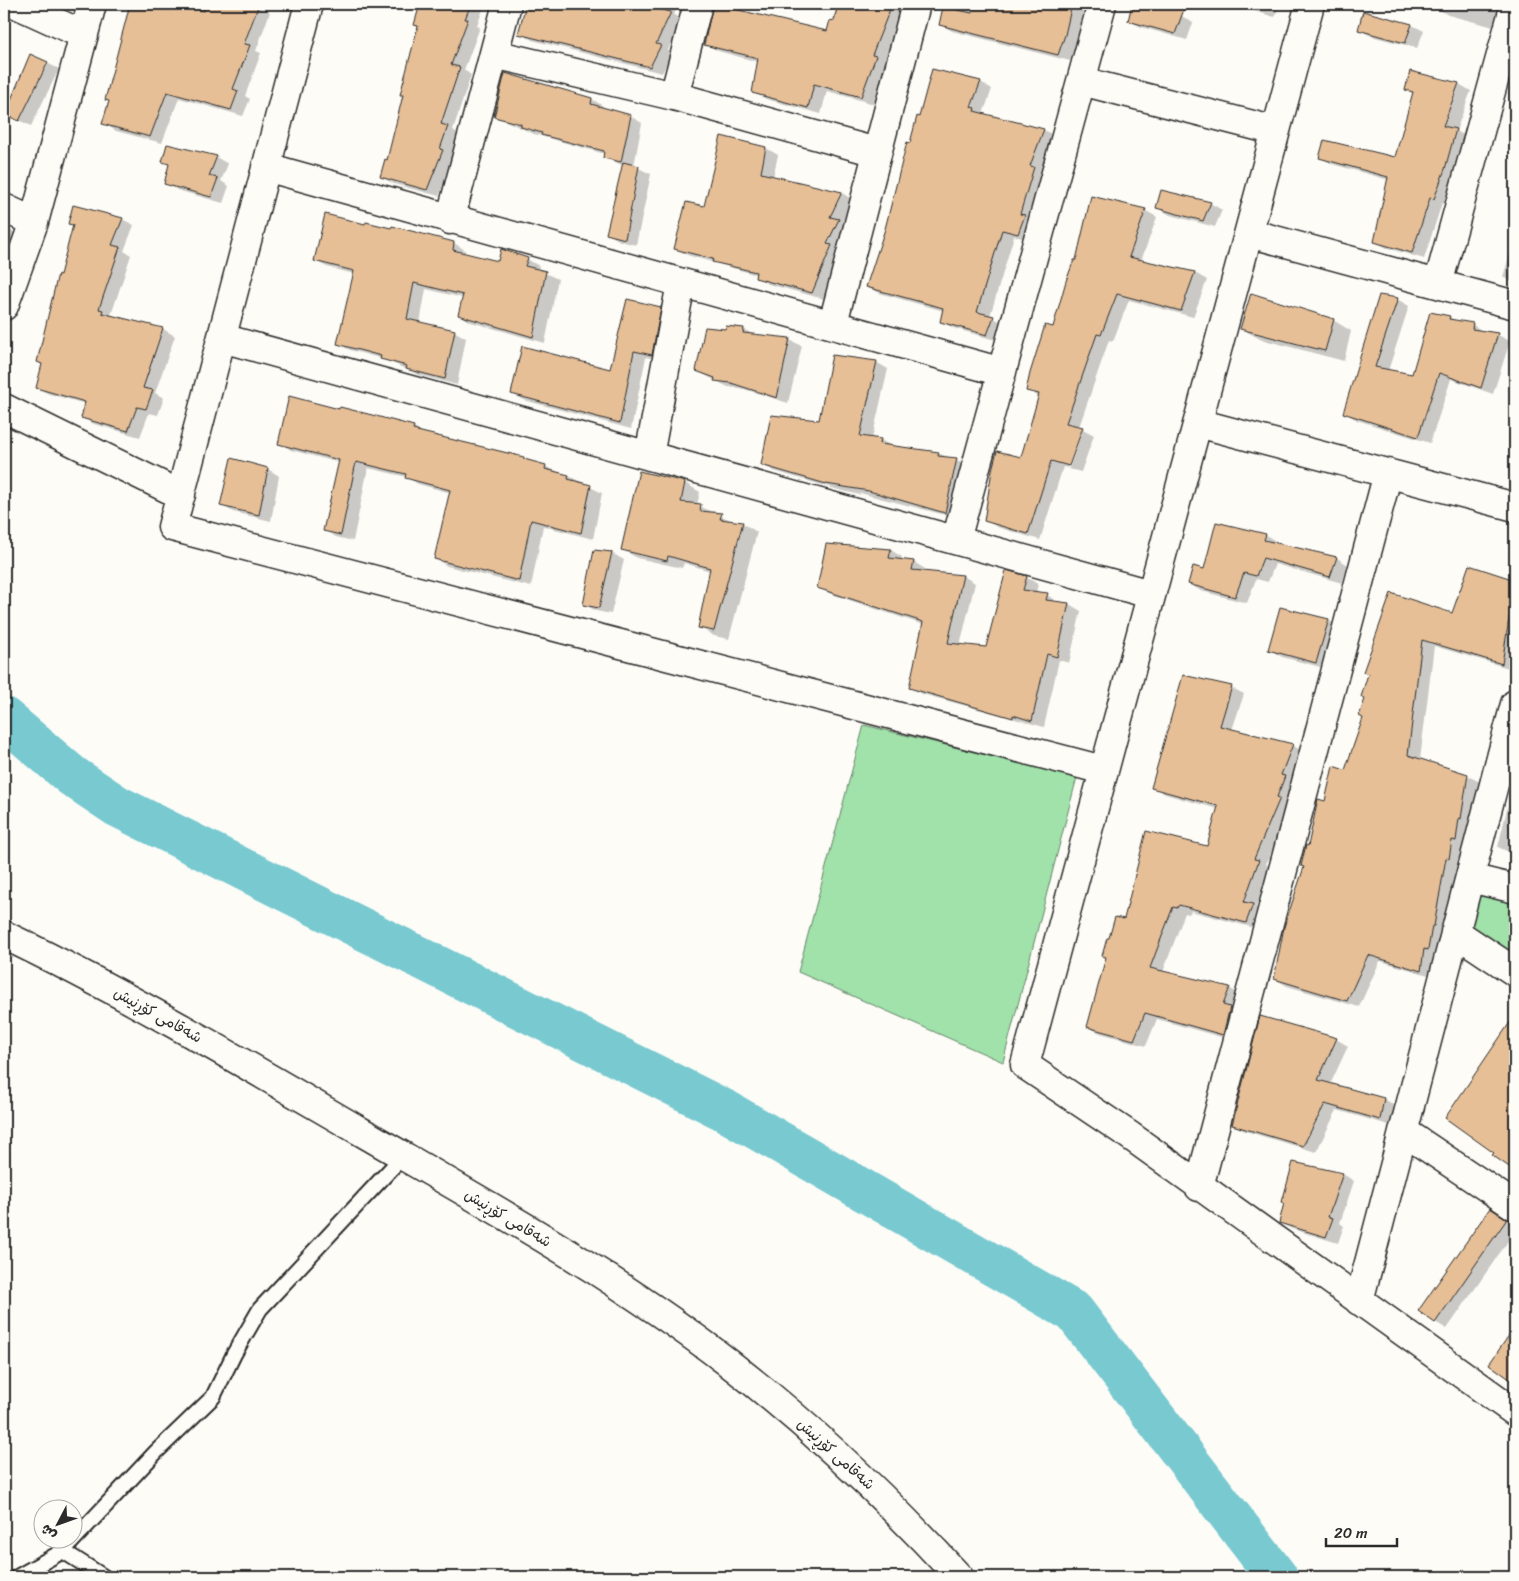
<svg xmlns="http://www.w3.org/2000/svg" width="1519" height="1581" viewBox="0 0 1519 1581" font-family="Sriracha,'Playpen Sans Arabic',sans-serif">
  <rect width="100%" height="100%" fill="#fdfcf7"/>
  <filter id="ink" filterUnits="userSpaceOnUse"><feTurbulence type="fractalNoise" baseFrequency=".02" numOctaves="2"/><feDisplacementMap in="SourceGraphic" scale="10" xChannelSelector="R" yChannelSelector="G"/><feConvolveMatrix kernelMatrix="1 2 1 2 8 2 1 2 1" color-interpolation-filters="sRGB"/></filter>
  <g filter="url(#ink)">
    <!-- green -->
    <path fill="#a1e1aa" stroke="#66866a" d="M864 725 1077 777 1003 1062 798 972Z
      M1477 889 1515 900V964L1465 930Z"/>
    <!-- shadow -->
    <path fill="#0003" d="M128 4H252L270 12 256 51 261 53 245 96 250 99 243 116 179 98 162 143 116 131 104 124 129 12 127 11Z
      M421 4H485L477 26 480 27 464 70 471 75 453 130 460 134 451 156 454 158 439 196 394 184 382 177 388 161 419 27 415 25Z
      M524 4H678L674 15 683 20 668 50 672 53 662 73 532 40 520 33 525 10 523 9Z
      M838 4H903L899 13 903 15 885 62 888 64 874 104 827 91 821 114 766 99 753 92 758 62 718 51 705 44 828 33Z
      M945 4H1085L1077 42 1070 61 952 31 940 24Z
      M1133 4H1186L1182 16 1193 23 1187 40 1141 27 1129 21Z
      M1229 4H1280L1275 17Z
      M1437 4H1499L1497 9 1500 10 1494 27 1448 15 1436 8Z
      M1364 13 1412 25 1424 31 1417 48 1371 36 1359 29Z
      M47 63 59 69 31 126 6 114Z
      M933 71 981 82 992 89 983 114 1044 130 1055 136 1042 173 1046 175 1030 240 1014 236 990 316 1005 324 999 341 953 328 941 321 944 311 879 293 867 286Z
      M1410 73 1459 84 1471 91 1456 131 1468 137 1446 205 1442 203 1424 259 1387 248 1375 242 1389 180 1332 164 1321 158 1396 159 1414 94 1406 89Z
      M592 99 603 106V109L630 116 642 123 634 166 651 174 636 245 620 241 608 234 624 166 604 157 605 154 534 134 495 116Z
      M4 119 7 121 4 128Z
      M1515 145V163L1512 161Z
      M766 148 778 155 773 177 842 193 853 200 842 223 850 227 843 253 824 299 768 284 757 277V275L687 255 676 249 705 208Z
      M216 157 228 164 221 181 229 186 223 203 177 190 165 183 170 165 164 161Z
      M1092 198 1146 211 1157 217 1141 261 1195 273 1207 280 1193 317 1129 300 1113 341 1109 340 1079 427 1094 435 1081 472 1069 469 1083 429H1081L1067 468 1063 467 1040 540 997 527 985 520 1022 459 1039 397 1028 390 1054 328 1076 262Z
      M1210 203 1222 210 1215 227 1170 215 1158 208Z
      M122 219 134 225 124 251 131 255 111 315 163 329 175 336 155 393 164 398 158 415 149 413 140 437 94 424 82 418 86 404 49 394 37 388 43 365 38 362 74 226 70 223Z
      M366 225 454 243 465 250V254L499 262 527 259 539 266 538 270 558 279 545 343 471 322 459 315 463 298 426 289 420 323 454 331 466 338 457 385 419 375 383 359 350 350 338 344 354 274 327 267 315 261Z
      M4 227 24 237 4 280Z
      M1515 237V284L1503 277Z
      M1397 299 1409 306 1388 371 1413 375 1449 317 1459 322 1473 325 1484 332 1498 335 1510 341 1493 394 1451 379 1430 443 1357 420 1345 413Z
      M660 309 672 315 664 361 646 357 631 429 524 400 512 393 611 370Z
      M1333 320 1351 331 1344 361 1260 339 1242 329Z
      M744 329 755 336 790 340 802 346 788 403 744 389 728 387 697 371 726 331Z
      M876 362 888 369 872 439 881 440 893 447 938 453 969 466 957 518 860 493V495L839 490 774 471 762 465 820 422Z
      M414 427 425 434 524 458 569 476 602 493 593 539 543 526 531 587 447 566 435 559 451 493 418 484 407 477 368 468 353 541 336 537 324 530 340 463 291 450 279 443Z
      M268 469 279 476 271 521 233 512 221 505Z
      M685 483 700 492 697 505 735 522 742 523 757 532 729 639 714 636 699 627 710 571 684 563 682 568 637 558 622 549Z
      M1217 524 1266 535 1277 542V544L1337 558 1348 565 1342 583 1275 564 1268 582 1256 579 1247 603 1201 591 1189 584 1205 571Z
      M891 550 902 557 901 561 914 562 925 569V572L963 576 975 583 960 646 987 649 1026 577 1038 584 1036 593 1047 595 1059 603 1069 604 1081 611 1069 663 1059 660 1044 727 922 694 911 688 924 625 831 594 819 588Z
      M595 551 612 553 624 560 611 614 596 611 584 604Z
      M1469 566 1515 582V652L1512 669 1434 646 1420 760 1468 776 1480 782 1473 824 1461 865 1457 864 1446 932 1432 976 1380 961 1359 1007 1287 986 1275 979 1309 848 1326 803 1346 772 1364 718 1369 675 1364 672 1453 614Z
      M1328 620 1340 627 1328 669 1282 657 1270 650Z
      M1184 676 1232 688 1244 694 1232 730 1292 745 1304 752 1291 806 1266 864 1271 868 1256 907 1264 912 1258 929 1191 911 1189 914 1185 913 1163 972 1229 988 1241 995 1235 1041 1157 1019 1146 1046 1100 1033 1088 1027 1110 940 1125 920 1208 847 1218 809 1165 794 1153 787Z
      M1515 775V855L1498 847Z
      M1515 1017V1170L1494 1155 1496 1152 1447 1117Z
      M1336 1039 1348 1046 1330 1085 1384 1099 1396 1106 1392 1126 1337 1110 1316 1152 1245 1131 1233 1125Z
      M1294 1163 1343 1174 1354 1181 1340 1223 1344 1226 1338 1243 1292 1229 1280 1223Z
      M1502 1216 1515 1225V1231L1447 1329 1435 1322Z
      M1515 1329V1381L1490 1364Z"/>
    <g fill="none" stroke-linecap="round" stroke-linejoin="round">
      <!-- river -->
      <path stroke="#78c9d0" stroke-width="42" d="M4 718 72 776 117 806 726 1111 1074 1312 1277 1577"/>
    </g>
    <!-- building -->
    <path fill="#e6bf97" stroke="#2b2b2b" d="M130 4H175L204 11 206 4H259L244 44 250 45 233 89 238 91 231 110 167 92 150 137 102 124 109 101 105 100Z
      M420 4H471L465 19H468L451 65 460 67 441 124 448 126 440 149 443 150 427 190 380 177 385 159 387 160 403 95H400L418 26 414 25Z
      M526 4H635L671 12 656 44 661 45 650 67 518 34Z
      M713 4 827 31 830 20 834 21 838 4H892L872 55 876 56 861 97 814 84 808 108 752 93 758 58 704 45Z
      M974 4H1072L1065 35 1058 55 939 25 943 7 972 13Z
      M1132 4H1186L1175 34 1128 21Z
      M1363 11 1412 24 1405 43 1358 30Z
      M30 54 48 62 19 121 5 114Z
      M932 69 981 81 971 107 975 108 974 111 1044 129 1030 166 1034 167 1020 214 1025 215 1018 234 1002 230 977 312 994 316 987 335 940 322 943 308 866 287 885 229 907 142 910 143 917 116 919 117Z
      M1410 71 1459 83 1443 126 1456 129 1445 169 1434 199 1430 198 1412 253 1374 242 1388 177 1319 158 1324 140 1395 157 1413 92 1405 90Z
      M505 73 592 98 591 104 631 115 621 162 603 158 604 151 541 135 542 133 521 127V124L494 117Z
      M721 136 766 147 761 173 842 192 830 217 839 219 827 244 832 245 812 293 755 278 756 272 712 262 713 259 674 249 686 202 704 206Z
      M167 144 217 156 209 176 218 178 211 197 164 184 169 164 162 162Z
      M623 162 639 166 625 239 606 234Z
      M1161 190 1211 202 1203 221 1156 208Z
      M1091 196 1146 209 1129 257 1195 272 1181 311 1117 294 1101 335 1097 334 1066 423 1083 427 1069 466 1051 461 1028 534 984 521 992 470 997 451 1021 457 1039 394 1026 391 1030 373 1045 325 1053 327 1066 281 1074 260H1076Z
      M73 205 123 218 112 245 120 247 99 309 103 310 102 313 163 328 143 388 153 390 146 409 137 407 128 431 81 418 85 402 36 388 42 364 37 362 58 274 60 275 73 225 68 224Z
      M325 214 365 224 366 222 391 228 392 226 454 242 453 250 498 261 501 249 528 258 525 266 546 271 533 337 458 315 463 295 414 283 407 319 455 330 445 379 406 369 407 366 380 359 381 356 337 344 354 271 314 261Z
      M1251 293 1334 319 1325 351 1240 329Z
      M1379 295 1398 298 1375 367 1412 374 1430 312 1450 316 1449 319 1473 323 1472 329 1498 333 1481 388 1439 373 1418 437 1343 413Z
      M627 299 661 307 652 355 634 351 620 423 511 394 522 346 610 369Z
      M726 326 744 328 743 333 790 338 777 398 731 383 714 381 715 378 696 371 705 327 725 329Z
      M832 355 877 361 860 436 881 439 880 444 939 452 938 456 957 458 945 513 869 491 826 484 761 465 771 415 819 420Z
      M289 396 339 409 340 407 372 415 414 426 413 430 524 457V459L546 465 545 469 569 475 568 479 591 485 581 533 531 520 519 581 434 559 450 490 405 478 406 474 356 462 341 535 323 531 339 460 278 444Z
      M231 458 268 468 259 515 220 506Z
      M639 471 685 482 681 502 701 504 700 511 722 513 720 519 743 522 714 631 698 628 710 568 668 556 667 561 621 550Z
      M1216 522 1266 534 1264 540 1337 557 1330 577 1263 558 1256 576 1244 573 1235 597 1188 584 1193 566 1204 569Z
      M826 544 891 549 889 558 914 561 912 570 963 575 948 643 986 647 1006 570 1027 576 1023 590 1048 593 1046 600 1069 603 1057 657 1047 654 1032 721 1013 715V718L909 688 923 622 817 588Z
      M594 550 612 552 599 608 583 605Z
      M1469 565 1515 580 1502 664 1422 640 1408 755 1468 774 1461 819 1459 818 1456 841 1452 840 1449 859 1446 858 1434 926H1432L1428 950 1424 949 1421 971 1368 955 1347 1001 1274 979 1284 927 1304 867 1301 866 1305 849 1306 845 1308 846 1318 799 1325 801 1333 766 1345 770 1363 718 1359 716 1365 699 1361 697 1368 674 1363 672 1391 593 1452 613Z
      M1280 607 1329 619 1316 663 1268 650Z
      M1183 675 1232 686 1220 726 1293 744 1281 775 1285 776 1277 797 1280 798 1254 859 1259 860 1244 902 1253 904 1246 923 1179 905 1177 908 1173 907 1150 968 1230 987 1223 1005 1230 1007 1223 1035 1145 1013 1134 1040 1087 1027 1106 957 1102 956 1107 938H1109L1115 917 1124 919 1146 831 1207 846 1218 806 1151 788Z
      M1515 1015V1171L1492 1155 1494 1153 1445 1118Z
      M1260 1016 1337 1038 1318 1080 1384 1098 1380 1120 1325 1104 1303 1146 1232 1125Z
      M1293 1162 1343 1173 1328 1217 1333 1218 1326 1237 1279 1223 1284 1203 1282 1202Z
      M1490 1208 1507 1219 1435 1323 1418 1311Z
      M1515 1327V1383L1489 1364Z"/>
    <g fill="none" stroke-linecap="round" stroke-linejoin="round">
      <defs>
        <path id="service" d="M63 1551 104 1577
          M17 1577 63 1551 156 1452 213 1397 234 1354 260 1309 403 1156"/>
        <path id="minor" d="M16 4 84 35
          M309 4 172 527 1103 770
          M1310 4 1025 1065 1129 1135 1515 1412
          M494 54 674 96 876 152
          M1081 81 1276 131
          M674 96 698 4
          M266 167 1002 372
          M4 208 34 222
          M450 220 507 4
          M1249 233 1515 305
          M1438 284 1515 4
          M4 306 34 222 92 4
          M833 323 916 4
          M222 338 1150 594
          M4 408 181 495
          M1198 423 1515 507
          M649 456 681 283
          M956 540 1102 4
          M1470 878 1515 889
          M1455 932 1515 972
          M1403 1131 1515 1206
          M1199 1187 1388 473
          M1359 1301 1515 704"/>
        <path id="secondary" d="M4 935C127 994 243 1063 360 1131 486 1204 615 1275 730 1364 813 1428 888 1500 959 1577"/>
      </defs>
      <!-- service casing -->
      <use href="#service" stroke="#2b2b2b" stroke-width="18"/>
      <!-- minor casing -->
      <use href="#minor" stroke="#2b2b2b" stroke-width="31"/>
      <!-- secondary casing -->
      <use href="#secondary" stroke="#2b2b2b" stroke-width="31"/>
      <!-- service -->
      <use href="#service" stroke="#fdfcf7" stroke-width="14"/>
      <!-- minor -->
      <use href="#minor" stroke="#fdfcf7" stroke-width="28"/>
      <!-- secondary -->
      <use href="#secondary" stroke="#fdfcf7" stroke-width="28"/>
    </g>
  </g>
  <g text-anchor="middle" stroke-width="4.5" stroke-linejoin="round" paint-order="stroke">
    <!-- street labels -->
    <g font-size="15" fill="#2b2b2b" stroke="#fdfcf7">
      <text transform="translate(158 1015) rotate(29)" y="5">شەقامی کۆڕنیش</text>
      <text transform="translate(508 1218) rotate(31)" y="5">شەقامی کۆڕنیش</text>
      <text transform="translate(836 1454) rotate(42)" y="5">شەقامی کۆڕنیش</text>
    </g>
  </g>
  <!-- margin -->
  <rect width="1519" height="1581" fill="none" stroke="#fdfcf7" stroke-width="20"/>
  <rect x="10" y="10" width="1499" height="1561" fill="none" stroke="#2b2b2b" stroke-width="2" filter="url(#ink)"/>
  <!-- north arrow -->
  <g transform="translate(58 1524) rotate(229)"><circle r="24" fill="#fdfcf7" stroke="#a9a8a5"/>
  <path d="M0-4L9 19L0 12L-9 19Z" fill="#2b2b2b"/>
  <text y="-8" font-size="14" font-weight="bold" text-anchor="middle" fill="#2b2b2b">ش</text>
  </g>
  <!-- scale -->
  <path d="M1326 1538v8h71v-8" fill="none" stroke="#2b2b2b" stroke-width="2.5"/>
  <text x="1334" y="1538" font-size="15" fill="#2b2b2b" stroke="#fdfcf7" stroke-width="4" paint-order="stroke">20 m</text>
</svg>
